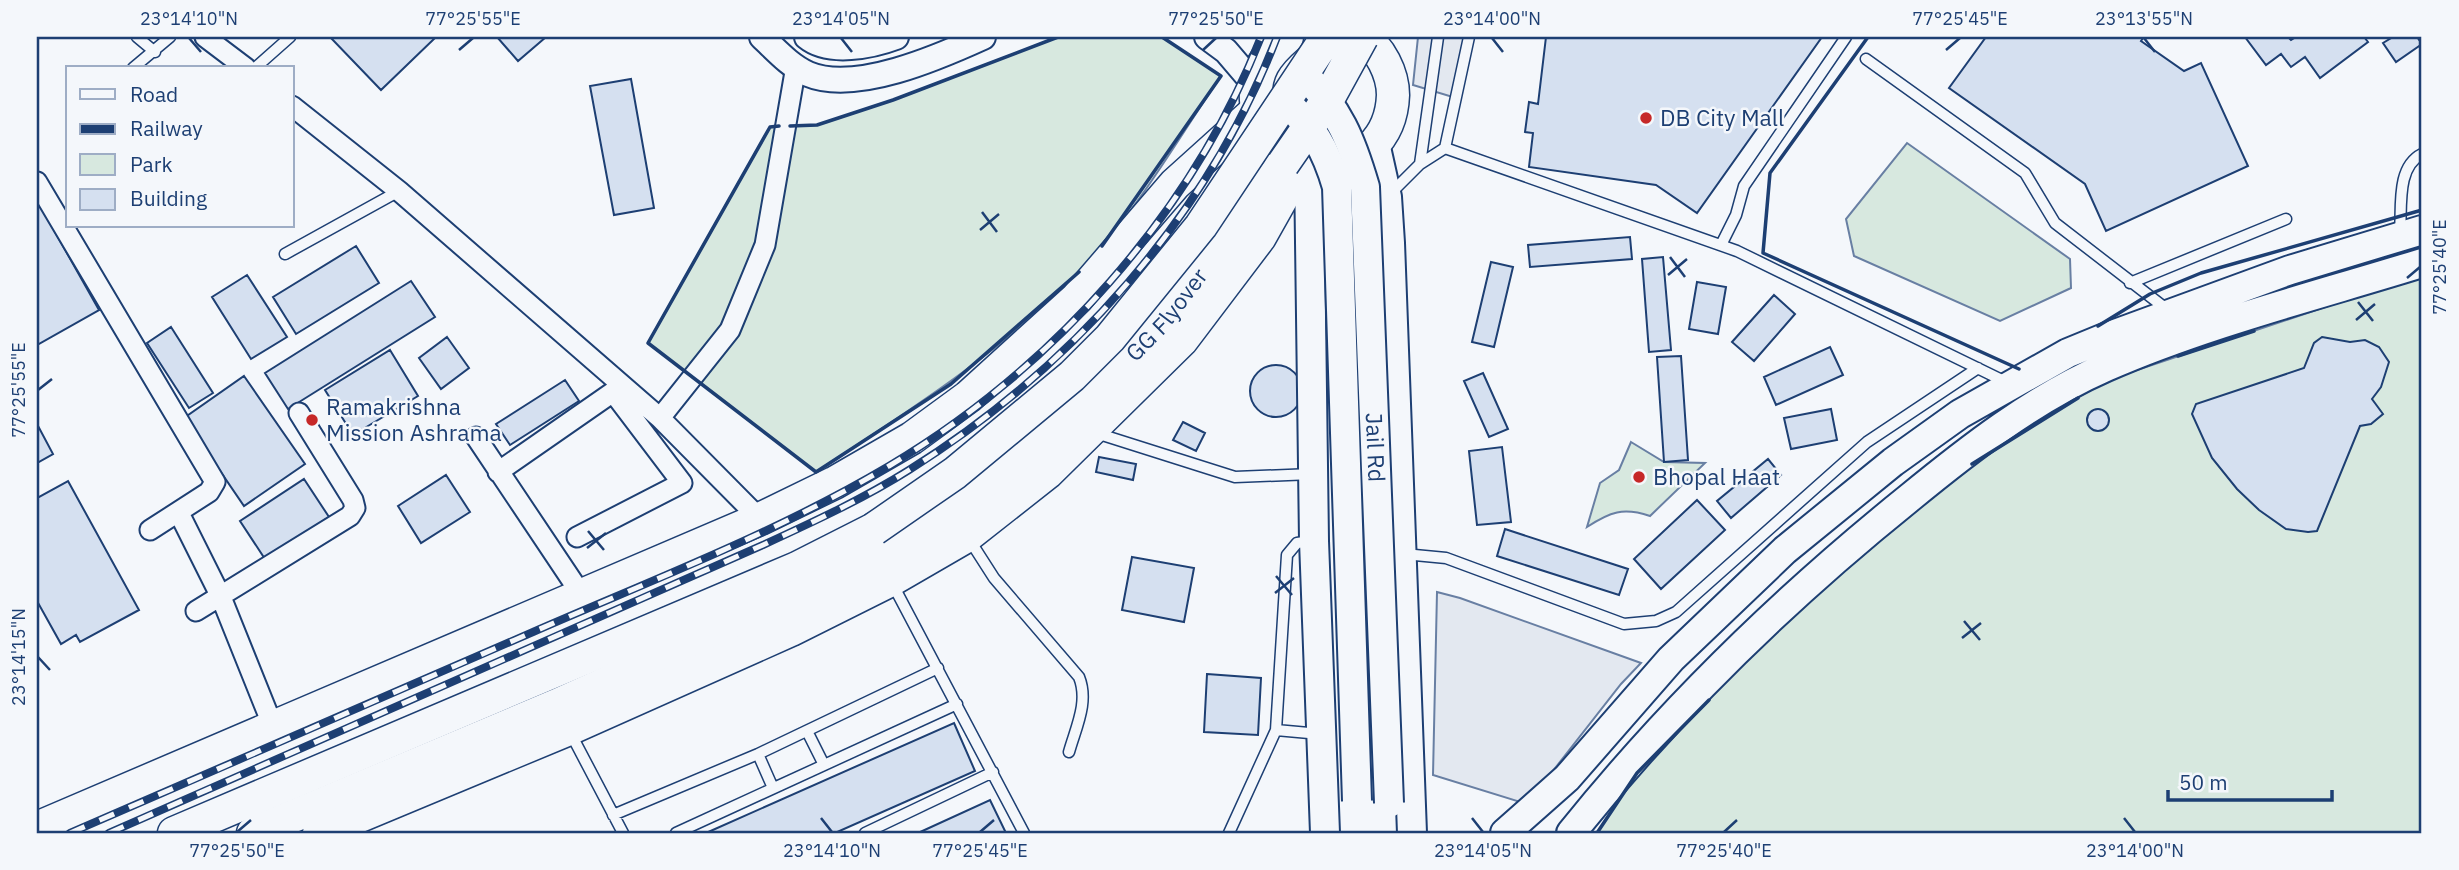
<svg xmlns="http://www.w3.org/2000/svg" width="2459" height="870" viewBox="0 0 2459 870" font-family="'IBM Plex Sans',sans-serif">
  <rect width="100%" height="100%" fill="#f4f7fb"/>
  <!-- green -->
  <path fill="#d7e8df" stroke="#687fa3" stroke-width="2" d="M1058 37H1162L1221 76C1181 134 1140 206 1092 258 1013 345 914 408 816 472L648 343 770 127 817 125 893 100Z
    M1907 143 2070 259 2071 288 2000 321 1854 256 1846 219Z
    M2418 276 2422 279V833H1597L1637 773 1803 603 1955 475 2101 383 2119 376Z
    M1631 442 1664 462 1705 463 1650 516C1623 507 1610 512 1587 527L1600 483 1619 470Z"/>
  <!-- parking -->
  <path fill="#e3e8f0" stroke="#687fa3" stroke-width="2" d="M1418 37H1466L1456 98 1413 85Z
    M1437 592 1460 598 1641 663 1621 684 1527 804 1433 775Z"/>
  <!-- building -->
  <path fill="#d5e0f0" stroke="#1d3f73" stroke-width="2" d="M330 37H436L381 90Z
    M497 37H546L518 61Z
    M1546 37H1822L1697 213 1656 185 1529 167 1533 133 1525 132 1529 102 1538 104Z
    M1986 37H2144L2141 41 2184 71 2201 63 2248 166 2106 231 2085 184 1949 88Z
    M2245 37H2288L2291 40 2296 37H2364L2368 42 2320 78 2305 57 2291 67 2281 54 2266 65Z
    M2393 37H2417L2422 44 2396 62 2383 43Z
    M631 79 654 208 614 215 590 86Z
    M37 200 99 310 37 345Z
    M1630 237 1632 259 1530 267 1528 245Z
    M356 246 379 283 296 334 273 297Z
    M1663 257 1671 350 1649 352 1642 259Z
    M1491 262 1513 267 1494 347 1472 342Z
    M247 275 287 337 251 359 212 297Z
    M411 281 435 317 288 409 265 373Z
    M1697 282 1726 287 1718 334 1689 329Z
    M1774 295 1795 314 1754 361 1732 342Z
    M171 327 213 393 189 408 147 343Z
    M447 337 469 368 441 389 419 358Z
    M2322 337 2350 342 2365 340 2379 347 2389 362 2381 387 2372 399 2383 414 2371 424 2360 426 2317 531 2308 532 2286 529 2259 510 2237 489 2212 458 2192 414 2196 404 2304 368 2314 343Z
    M1830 347 1843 375 1776 405 1764 377Z
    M390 350 418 396 353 435 325 390Z
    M1681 356 1688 460 1664 462 1657 357Z
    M1250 391a26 26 0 1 1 52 0a26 26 0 1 1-52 0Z
    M1483 373 1508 429 1489 437 1464 381Z
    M244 376 305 464 244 506 184 418Z
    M565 380 579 401 510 445 496 424Z
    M2087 420a11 11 0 1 1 22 0a11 11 0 1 1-22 0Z
    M1831 409 1837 440 1791 449 1784 418Z
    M1183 422 1205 433 1196 451 1173 440Z
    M37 424 53 454 37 463Z
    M1502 447 1511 522 1477 525 1469 451Z
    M1099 457 1136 464 1133 480 1096 472Z
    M1768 459 1781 475 1731 518 1717 501Z
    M446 475 470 512 421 543 398 506Z
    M304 479 329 517 265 559 240 521Z
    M68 481 139 610 80 642 76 635 61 644 37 601V498Z
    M1697 500 1725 530 1661 589 1634 559Z
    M1505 529 1628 569 1619 595 1497 556Z
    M1132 557 1194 568 1184 622 1122 610Z
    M1207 674 1261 678 1258 735 1204 732Z
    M954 723 975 771 835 833H706Z
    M990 800 1006 833H918Z"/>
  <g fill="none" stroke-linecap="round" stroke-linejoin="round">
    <defs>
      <path id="service" d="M137 37 155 52
        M1866 59 2025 173 2055 223 2169 311
        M133 68 170 37
        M255 68 290 37
        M1445 148 1469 37
        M1420 164 1438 37
        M1390 194 1420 164 1445 148 1737 251 2006 382
        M2400 233C2402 207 2396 167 2422 154
        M1721 245 1736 215 1744 186 1846 37
        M285 254 399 191
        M2130 283 2286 219
        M1096 433 1235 477 1312 474
        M969 539 994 578 1079 677C1089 702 1076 727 1069 752
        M1404 554 1446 558 1624 624 1656 621 1676 612 1867 442 1978 368
        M892 583 1024 833
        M1276 730 1320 734
        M807 731 824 765
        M571 734 623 833
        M758 754 773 788
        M613 815 758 754 938 668
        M676 833 957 704
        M865 833 993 772
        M1229 833 1276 730 1287 555 1297 543 1311 541"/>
      <path id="minor" d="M205 37 246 68
        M292 106 399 191 660 418 760 519
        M37 182 215 482 209 492 150 530
        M660 418 730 330 765 245 796 66
        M476 437 583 597
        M498 472 613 392 682 483 577 537
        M179 513 221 597 274 729
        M196 611 350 516 355 508 353 500 299 413"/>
      <path id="tertiary" d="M762 37C776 50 790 66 808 74 855 94 939 57 983 37
        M807 37C829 55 872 46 896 37
        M1207 37 1226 51 1255 85"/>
      <path id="secondary" d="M1375 143 1387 197 1390 243 1412 833
        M1309 166 1314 541 1325 833
        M1505 833 1567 778 1671 659 1785 550 1893 462 1960 414 2068 353 2107 337 2290 270 2422 230
        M1571 833C1670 710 1785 598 1908 499 1969 449 2033 399 2106 367 2204 324 2319 295 2422 263"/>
      <g id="primary">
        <path d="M1287 37C1266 55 1254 72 1256 100 1260 193 1390 186 1393 95 1393 74 1380 47 1362 37"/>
        <path d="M37 828 760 519 834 483 912 438 968 397 1077 298 1175 184 1256 111"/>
        <path d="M174 833 797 568 874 529"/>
        <path id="s1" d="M253 833 557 705 762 613 875 558 956 508 1088 399 1161 326 1283 164"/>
        <path d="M319 833 569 729 791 630 891 580 967 536 1047 473 1182 340 1260 237 1287 189"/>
      </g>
    </defs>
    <!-- service casing -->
    <use href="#service" stroke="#1d3f73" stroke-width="13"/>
    <!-- minor casing -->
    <use href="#minor" stroke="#1d3f73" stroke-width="23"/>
    <!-- tertiary casing -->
    <use href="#tertiary" stroke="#1d3f73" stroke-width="28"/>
    <!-- secondary casing -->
    <use href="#secondary" stroke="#1d3f73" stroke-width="32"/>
    <!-- primary casing -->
    <use href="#primary" stroke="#1d3f73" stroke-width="35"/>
    <!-- service -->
    <use href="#service" stroke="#f4f7fb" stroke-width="10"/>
    <!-- minor -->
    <use href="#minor" stroke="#f4f7fb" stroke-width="19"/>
    <!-- tertiary -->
    <use href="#tertiary" stroke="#f4f7fb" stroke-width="24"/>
    <!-- secondary -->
    <use href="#secondary" stroke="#f4f7fb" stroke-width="28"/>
    <!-- primary -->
    <use href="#primary" stroke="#f4f7fb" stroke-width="32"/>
    <defs>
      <path id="rail" d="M70 833C225 766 379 699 533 632 652 580 776 533 889 466 1052 369 1191 215 1261 37
        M109 833 763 545C813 522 863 499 909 470 1071 369 1208 216 1277 37"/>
    </defs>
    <!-- rail casing -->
    <use href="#rail" stroke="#1d3f73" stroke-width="8"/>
    <!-- rail -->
    <use href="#rail" stroke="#f4f7fb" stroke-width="5" stroke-dasharray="16" stroke-linecap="butt"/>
    <defs>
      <g id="secondary-bridge">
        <path id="s2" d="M1303 73C1339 110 1351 139 1365 187L1389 803"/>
        <path d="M1285 100C1313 130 1325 146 1337 187L1357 801"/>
      </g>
      <path id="primary-bridge" d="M1283 164 1328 99 1362 37
        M874 529 955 473 1072 376 1110 338 1201 226 1327 37"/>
    </defs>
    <!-- secondary-bridge casing -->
    <use href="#secondary-bridge" stroke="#1d3f73" stroke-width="32" stroke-linecap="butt"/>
    <!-- primary-bridge casing -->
    <use href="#primary-bridge" stroke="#1d3f73" stroke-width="35" stroke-linecap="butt"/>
    <!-- secondary-bridge -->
    <use href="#secondary-bridge" stroke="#f4f7fb" stroke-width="28"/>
    <!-- primary-bridge -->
    <use href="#primary-bridge" stroke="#f4f7fb" stroke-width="32"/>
    <!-- wall -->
    <path stroke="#1d3f73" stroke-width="3.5" d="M1868 37 1770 173 1763 253 2019 369
      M779 126 770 127 648 343 816 472 951 384 1079 272
      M790 126 817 125 893 100 1058 37
      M1102 246 1221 76 1162 37
      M2098 326 2150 294 2201 273 2422 210
      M2178 356 2254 331
      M1972 464 2078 398
      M1597 833 1637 773 1709 700"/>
  </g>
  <!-- ticks -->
  <path fill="none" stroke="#1d3f73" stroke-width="2.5" d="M189 38 201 52M841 38 852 52M1492 38 1503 52M2144 38 2155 52M459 50 473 38M1203 50 1216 38M1946 50 1960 38M982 212 997 232M980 230 999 214M1670 257 1685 277M1668 275 1687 259M2407 278 2420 267M2358 302 2373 321M2356 320 2375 304M38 390 52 379M588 531 604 550M587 548 606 533M1276 576 1292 595M1275 593 1294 578M1964 621 1980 640M1962 638 1981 623M38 657 50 670M821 818 832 832M1472 818 1483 832M2124 818 2135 832M237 832 251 820M980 832 994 820M1724 832 1737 820"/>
  <!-- markers -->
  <g fill="#c62828" stroke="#f4f7fb" stroke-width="2.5">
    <circle cx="1646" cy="118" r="7"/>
    <circle cx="312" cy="420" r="7"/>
    <circle cx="1639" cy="477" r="7"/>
  </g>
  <g text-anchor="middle" stroke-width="5" stroke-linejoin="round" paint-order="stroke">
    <!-- poi labels -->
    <g font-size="23" fill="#1d3f73" stroke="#f4f7fb" text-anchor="start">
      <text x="1660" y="126">DB City Mall</text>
      <text x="326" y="415">Ramakrishna<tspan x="326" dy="26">Mission Ashrama</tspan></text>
      <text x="1653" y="485">Bhopal Haat</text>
    </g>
    <!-- street labels -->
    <g font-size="23" fill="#1d3f73" stroke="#f4f7fb">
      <text dy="8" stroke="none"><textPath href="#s1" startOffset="1062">GG Flyover</textPath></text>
      <text dy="8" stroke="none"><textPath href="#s2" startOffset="392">Jail Rd</textPath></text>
    </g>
  </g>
  <!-- border -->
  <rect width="2459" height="870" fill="none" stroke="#f4f7fb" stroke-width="77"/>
  <!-- legend -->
  <rect x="66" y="66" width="228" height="161" fill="#f4f7fb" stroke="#9eadc5" stroke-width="2"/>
  <rect x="80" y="89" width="35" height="10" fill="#f4f7fb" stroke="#9eadc5" stroke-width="2"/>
  <text x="130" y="102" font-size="21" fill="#1d3f73">Road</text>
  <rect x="80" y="124" width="35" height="10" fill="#1d3f73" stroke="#9eadc5" stroke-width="2"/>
  <text x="130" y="136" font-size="21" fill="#1d3f73">Railway</text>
  <rect x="80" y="154" width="35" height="21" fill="#d7e8df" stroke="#9eadc5" stroke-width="2"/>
  <text x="130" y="172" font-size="21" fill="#1d3f73">Park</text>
  <rect x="80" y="189" width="35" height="21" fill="#d5e0f0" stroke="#9eadc5" stroke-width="2"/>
  <text x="130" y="206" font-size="21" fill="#1d3f73">Building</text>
  <!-- scale -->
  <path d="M2168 790v10h164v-10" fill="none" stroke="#1d3f73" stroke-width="3.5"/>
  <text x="2179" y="790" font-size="21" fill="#1d3f73" stroke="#f4f7fb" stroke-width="5" paint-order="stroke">50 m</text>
  <rect x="38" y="38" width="2382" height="794" fill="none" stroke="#1d3f73" stroke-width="2.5"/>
  <g font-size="18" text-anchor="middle" fill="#1d3f73">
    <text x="189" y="25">23°14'10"N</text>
    <text x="473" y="25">77°25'55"E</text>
    <text x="841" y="25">23°14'05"N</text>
    <text x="1216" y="25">77°25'50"E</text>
    <text x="1492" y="25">23°14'00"N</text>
    <text x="1960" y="25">77°25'45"E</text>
    <text x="2144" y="25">23°13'55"N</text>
    <text transform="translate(2440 267) rotate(-90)" y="6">77°25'40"E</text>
    <text transform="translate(19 390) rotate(-90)" y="6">77°25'55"E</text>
    <text transform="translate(19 657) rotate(-90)" y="6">23°14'15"N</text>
    <text x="237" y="857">77°25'50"E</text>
    <text x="832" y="857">23°14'10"N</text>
    <text x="980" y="857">77°25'45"E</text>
    <text x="1483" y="857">23°14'05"N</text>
    <text x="1724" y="857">77°25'40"E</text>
    <text x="2135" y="857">23°14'00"N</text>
  </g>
</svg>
